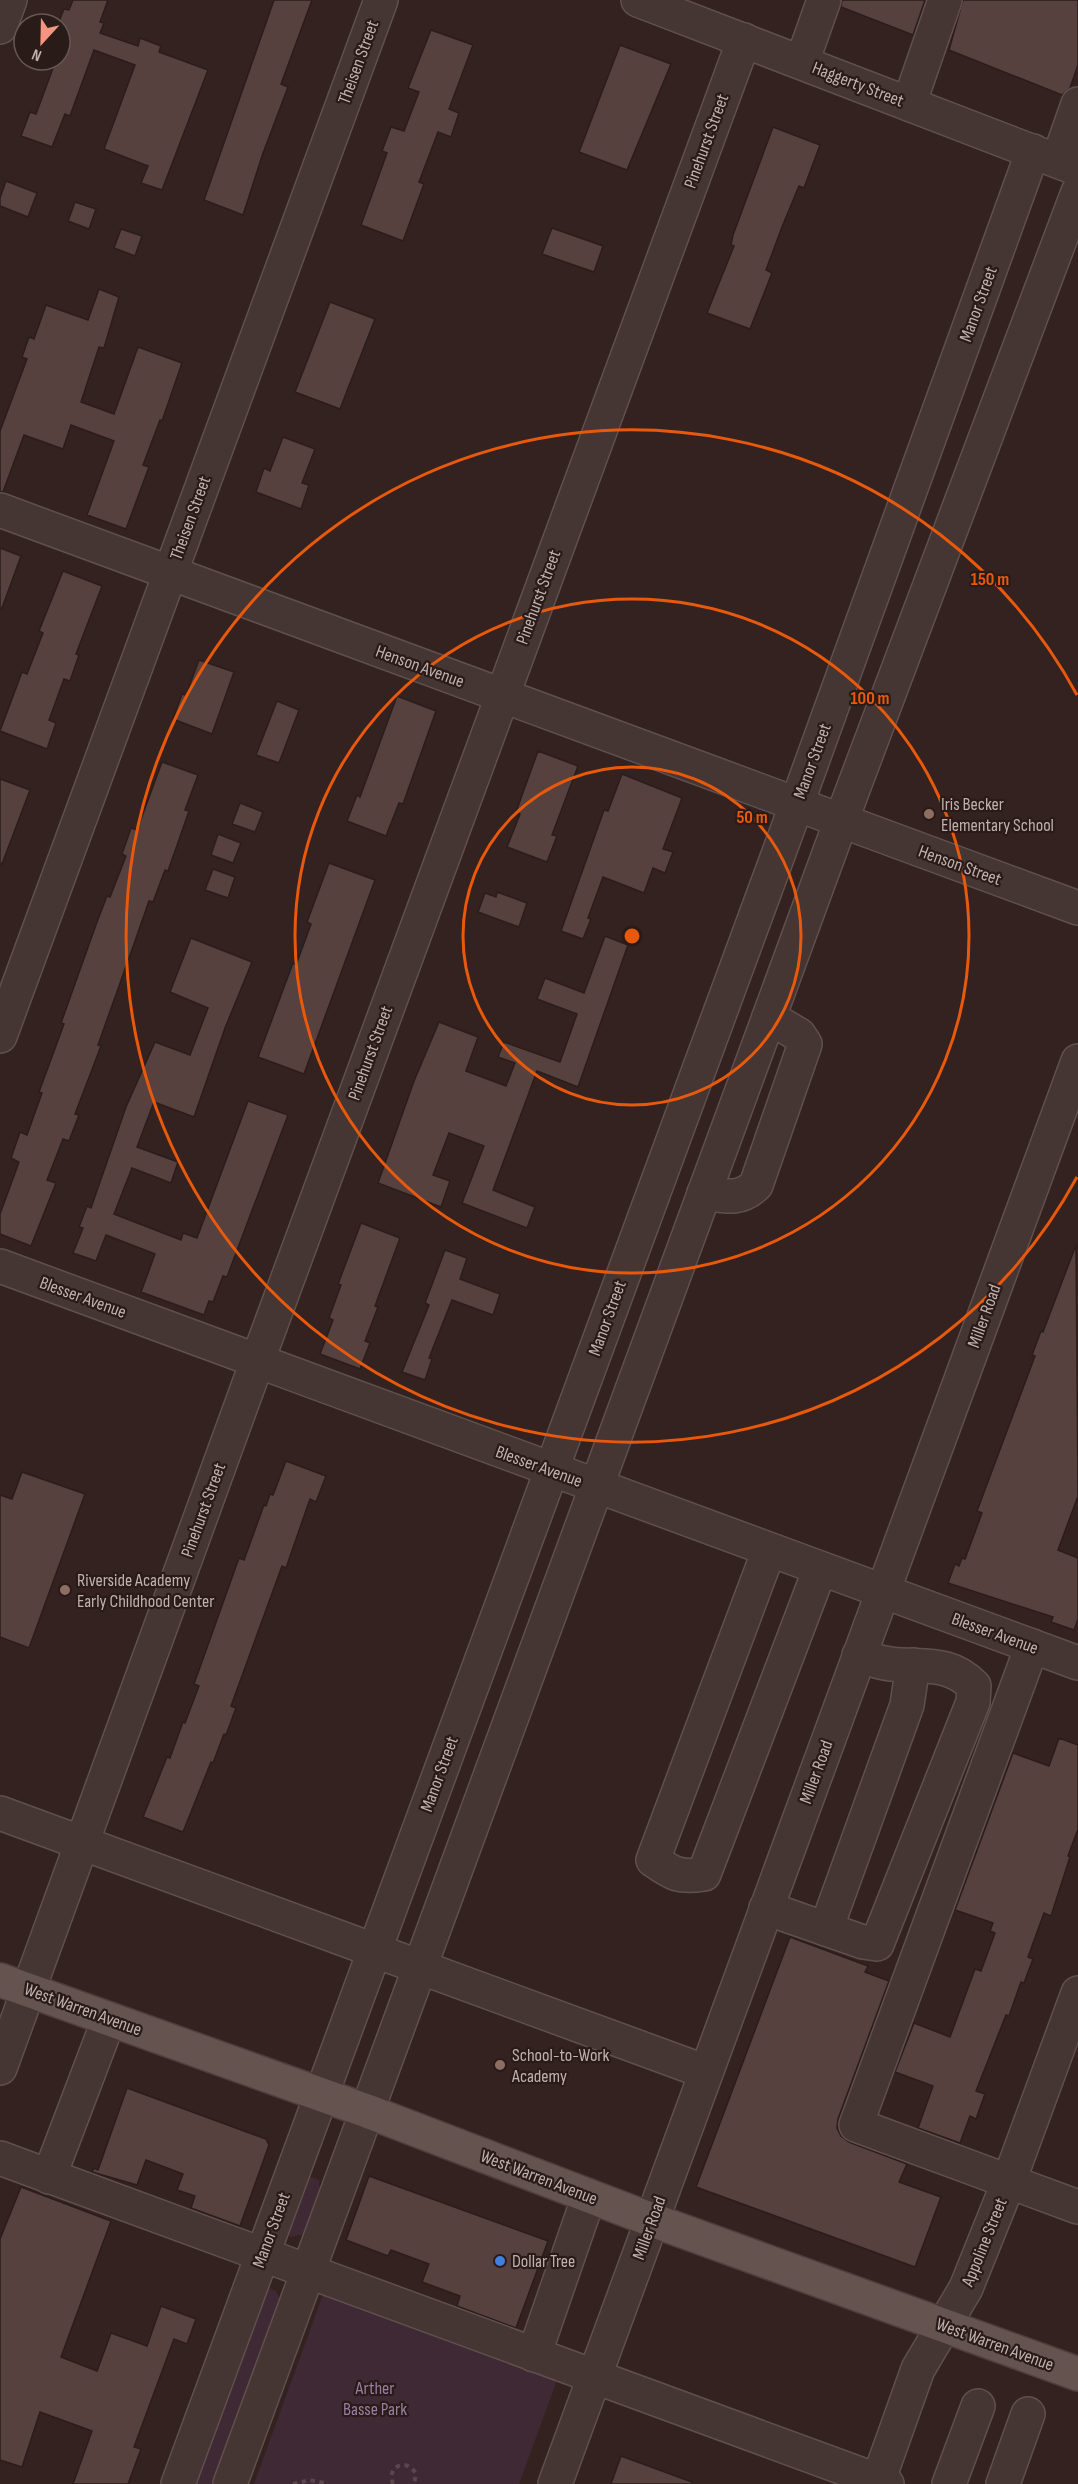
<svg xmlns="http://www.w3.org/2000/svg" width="1078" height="2484" viewBox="0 0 1078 2484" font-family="'Sofia Sans Condensed',sans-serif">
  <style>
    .green { fill: #3f2935 }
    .building { fill: #57413e; stroke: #2b1d1a; stroke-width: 1.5 }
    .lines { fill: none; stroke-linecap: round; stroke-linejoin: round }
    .minor-casing { stroke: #60504d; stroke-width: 36 }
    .major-casing { stroke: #4e3f3c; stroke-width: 36 }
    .path { stroke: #5a464c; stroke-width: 4; stroke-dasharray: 4.5 4.5; stroke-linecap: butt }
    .minor { stroke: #453533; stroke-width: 33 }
    .major { stroke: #655350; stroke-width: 33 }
    .ring { fill: none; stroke: #e8590c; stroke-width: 3 }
    .education-dot { fill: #8d6e63; stroke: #291b18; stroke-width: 2 }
    .shop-dot { fill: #3f7fe0; stroke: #291b18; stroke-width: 2 }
    .labels { text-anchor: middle; stroke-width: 4.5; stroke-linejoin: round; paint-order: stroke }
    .street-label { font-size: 18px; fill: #c2b0ac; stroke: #291b18 }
    .poi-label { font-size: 18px; fill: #c2b0ac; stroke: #291b18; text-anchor: start }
    .park-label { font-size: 18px; fill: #9a7da2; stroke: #291b18 }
    .centre { fill: #e8590c; stroke: #291b18; stroke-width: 3 }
    .ring-label { font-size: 18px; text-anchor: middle; font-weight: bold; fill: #e8590c; stroke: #291b18; stroke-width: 4.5; stroke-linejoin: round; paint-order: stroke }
  </style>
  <rect width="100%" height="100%" fill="#342220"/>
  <!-- green -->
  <g class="green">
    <polygon points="306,2175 319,2180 320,2195 304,2234 291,2237 286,2233"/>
    <polygon points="267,2287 276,2291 280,2299 280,2307 215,2484 187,2484"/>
    <polygon points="325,2289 559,2375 519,2484 254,2484"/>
  </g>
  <!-- building -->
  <g class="building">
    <polygon points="73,0 108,0 100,22 104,23 100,33 138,46 140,38 161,46 159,52 208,70 162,190 141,183 148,166 104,149 135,65 94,50 70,116 65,114 52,147 21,136 30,112 36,114 56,60 60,60 60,19 64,9 69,10"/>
    <polygon points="274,0 312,0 281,84 288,87 262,156 243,215 204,200"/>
    <polygon points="842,0 925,0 913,35 841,7"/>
    <polygon points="963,0 1078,0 1078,65 1070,88 1062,95 949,50"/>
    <polygon points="431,30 473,45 449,109 459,113 451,137 438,132 419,182 424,184 403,241 361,225 387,153 382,151 391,127 404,131 419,92 408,88"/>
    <polygon points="620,45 671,64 627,170 579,152"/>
    <polygon points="773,127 820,145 804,188 799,186 782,227 766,270 772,273 750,329 707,313 734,246 731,245 733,235"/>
    <polygon points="6,181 37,193 28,217 0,206 0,198"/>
    <polygon points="75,202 96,209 89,229 68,221"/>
    <polygon points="552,228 603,246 594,272 542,254"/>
    <polygon points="121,229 142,236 135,256 114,248"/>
    <polygon points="99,289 119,297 104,348 99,347 81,402 114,414 138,347 182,363 162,421 160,420 143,465 149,467 126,529 87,515 114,441 71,425 63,449 24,435 3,492 0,492 0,431 27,359 22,357 29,337 34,339 46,305 88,320"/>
    <polygon points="330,302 375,319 340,409 295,392"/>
    <polygon points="283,437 315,449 302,483 309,485 301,509 256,492 264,468 270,471"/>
    <polygon points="0,548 21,556 2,608 0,608"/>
    <polygon points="63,571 102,586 76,654 79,655 70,681 64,679 49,720 56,723 47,749 0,731 22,672 27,674 43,633 39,631"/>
    <polygon points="199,660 234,672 212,734 173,719 182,694 186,695"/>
    <polygon points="397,696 436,711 403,804 399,803 386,836 347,821 357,795 360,797"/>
    <polygon points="277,701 299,710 279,763 256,755"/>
    <polygon points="538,751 578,766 552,835 557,836 547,862 507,847 520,814 516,812"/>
    <polygon points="162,762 198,775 185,810 189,811 168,871 165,870 153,902 149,901 134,944 98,1045 101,1046 75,1114 79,1115 69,1141 63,1139 47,1180 56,1183 31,1246 0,1234 0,1214 19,1162 11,1158 20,1132 27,1135 42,1093 39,1092 64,1024 61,1023 97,922 107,896 110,897 126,856 122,854 131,828 137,830"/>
    <polygon points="622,774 682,798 663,849 673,852 665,873 653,868 644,893 603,877 588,918 591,919 583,939 561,931 604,810 608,811"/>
    <polygon points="0,779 30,790 2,864 0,864"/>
    <polygon points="240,803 263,812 255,832 232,824"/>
    <polygon points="218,834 241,843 233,863 211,855"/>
    <polygon points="329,863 375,880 304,1074 258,1057 293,963 296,965 311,924 307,922"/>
    <polygon points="213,869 235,877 228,898 205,890"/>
    <polygon points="497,892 527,903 519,927 478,912 485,893 496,897"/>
    <polygon points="605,936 628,945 578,1087 537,1071 493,1190 535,1207 527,1228 462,1203 484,1146 449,1133 433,1175 450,1181 441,1207 378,1183 414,1081 439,1022 478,1037 466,1071 506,1086 515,1063 498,1057 504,1042 560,1062 577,1014 537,999 545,978 584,993"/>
    <polygon points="191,938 252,962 225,1028 194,1117 154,1102 137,1147 178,1162 171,1183 132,1168 114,1214 181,1240 183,1233 197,1238 248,1101 288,1115 227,1277 223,1276 213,1302 209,1301 204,1315 141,1292 155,1254 106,1235 96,1261 73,1253 83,1228 79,1227 87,1206 91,1208 126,1107 155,1042 190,1055 208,1008 170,992"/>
    <polygon points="361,1223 400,1238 375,1306 378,1307 365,1341 370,1343 360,1369 320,1354 333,1320 329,1318 341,1285 338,1284"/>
    <polygon points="1076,1245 1078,1496 1058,1550 1078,1558 1078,1619 1074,1630 1051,1622 1053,1617 948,1583 955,1564 959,1566 962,1558 965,1559 982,1513 977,1511 1035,1356 1032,1355 1041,1331 1043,1332"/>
    <polygon points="445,1250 467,1258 460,1279 500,1294 493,1315 452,1300 429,1358 432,1359 425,1380 402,1372 429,1305 425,1303"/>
    <polygon points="286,1461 326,1476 316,1502 310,1499 286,1568 282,1566 231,1706 236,1708 226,1735 224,1734 213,1763 211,1762 183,1832 143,1817 167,1757 170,1758 183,1722 185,1723 199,1686 194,1684 239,1558 244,1560 264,1505 266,1506 270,1494 273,1495"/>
    <polygon points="22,1472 85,1494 29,1648 0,1637 0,1495 12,1499"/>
    <polygon points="1059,1738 1078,1745 1078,1829 1068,1856 1070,1857 1051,1916 1044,1913 1028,1957 1033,1959 1024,1983 1021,1982 1009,2016 1006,2015 976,2091 985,2094 976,2119 970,2116 960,2143 918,2128 933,2086 895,2072 914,2023 950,2037 975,1969 981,1971 995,1933 990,1931 993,1923 955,1910 1013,1753 1049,1766"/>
    <polygon points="790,1937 868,1966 865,1972 889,1981 838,2119 837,2128 841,2136 849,2142 907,2164 899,2182 941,2197 915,2267 696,2187"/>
    <polygon points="127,2088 266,2139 269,2145 240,2226 191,2208 195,2196 177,2190 183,2174 146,2160 137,2185 92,2172 94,2168 98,2170"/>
    <polygon points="369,2176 548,2241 516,2328 457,2306 460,2296 422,2282 429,2264 391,2250 388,2256 346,2240"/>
    <polygon points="21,2187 111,2221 61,2357 97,2371 111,2333 147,2346 161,2306 196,2319 187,2344 174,2339 134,2447 141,2449 128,2484 73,2484 92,2431 40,2412 22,2467 0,2460 0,2239"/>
    <polygon points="621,2456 692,2482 692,2484 611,2484"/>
  </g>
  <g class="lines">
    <defs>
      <g id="minor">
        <polyline points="638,0 1078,169"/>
        <polyline points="0,27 10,0"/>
        <polyline points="802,62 824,0"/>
        <polyline points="909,104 945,0"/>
        <polyline points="1058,161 1078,104"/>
        <polyline points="0,510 1078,908"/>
        <polyline points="0,1036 381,0"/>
        <path d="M704,1193C725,1196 739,1201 756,1185L805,1044L799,1035L769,1017"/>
        <polyline points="0,1266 1078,1663"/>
        <path d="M769,1550L653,1860C673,1874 679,1878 704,1874L820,1569"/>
        <polyline points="1032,1646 856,2125 1078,2207"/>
        <path d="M0,1813C235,1900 471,1985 706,2072"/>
        <path d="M766,1908L863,1942L877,1944L973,1702L974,1686C948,1660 923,1668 891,1664C880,1663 869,1659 859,1655"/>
        <polyline points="826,1929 907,1705 913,1665"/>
        <polyline points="0,2068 257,1362 744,40"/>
        <polyline points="0,2158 887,2484"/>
        <polyline points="49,2177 109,2019"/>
        <polyline points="534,2355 589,2196"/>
        <polyline points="178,2484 788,828 1033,151"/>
        <polyline points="230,2484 841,821 1078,192"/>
        <polyline points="555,2484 1078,1061"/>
        <polyline points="877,2484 918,2369 966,2288 1009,2181 1078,1993"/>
        <polyline points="949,2484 978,2406"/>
        <polyline points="1003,2484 1028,2414"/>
      </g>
      <polyline id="major" points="0,1980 367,2111 652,2220 1078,2374"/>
    </defs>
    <!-- minor casing -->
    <use href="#minor" class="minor-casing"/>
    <!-- major casing -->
    <use href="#major" class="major-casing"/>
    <!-- path -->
    <g class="path">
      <polyline points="293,2484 310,2480 328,2484"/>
      <path d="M393,2484C386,2466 407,2457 416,2474L414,2484"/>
    </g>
    <!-- minor -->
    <use href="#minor" class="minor"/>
    <!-- major -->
    <use href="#major" class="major"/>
  </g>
  <!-- distance rings -->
  <g class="ring">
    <circle cx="632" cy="936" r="169"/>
    <circle cx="632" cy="936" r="337"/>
    <path d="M1077 1177A506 506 0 1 1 1077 695"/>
  </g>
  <!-- markers -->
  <g class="education-dot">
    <circle cx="929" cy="814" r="6"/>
    <circle cx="65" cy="1590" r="6"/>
    <circle cx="500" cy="2065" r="6"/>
  </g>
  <circle class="shop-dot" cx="500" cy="2261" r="6"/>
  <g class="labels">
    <!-- street labels -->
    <g class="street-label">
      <text transform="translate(358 62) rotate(-70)" y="6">Theisen Street</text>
      <text transform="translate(858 84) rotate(21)" y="6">Haggerty Street</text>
      <text transform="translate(706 141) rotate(-70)" y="6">Pinehurst Street</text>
      <text transform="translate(978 304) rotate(-70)" y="6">Manor Street</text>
      <text transform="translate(190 518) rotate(-70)" y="6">Theisen Street</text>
      <text transform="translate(538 597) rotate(-70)" y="6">Pinehurst Street</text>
      <text transform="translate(420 666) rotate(20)" y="6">Henson Avenue</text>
      <text transform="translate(812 761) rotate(-70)" y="6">Manor Street</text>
      <text transform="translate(960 865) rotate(20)" y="6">Henson Street</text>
      <text transform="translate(370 1053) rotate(-70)" y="6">Pinehurst Street</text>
      <text transform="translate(83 1297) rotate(20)" y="6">Blesser Avenue</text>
      <text transform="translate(984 1316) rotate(-70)" y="6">Miller Road</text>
      <text transform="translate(607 1318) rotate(-70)" y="6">Manor Street</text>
      <text transform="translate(539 1466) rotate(20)" y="6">Blesser Avenue</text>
      <text transform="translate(203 1510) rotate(-70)" y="6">Pinehurst Street</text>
      <text transform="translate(995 1633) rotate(20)" y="6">Blesser Avenue</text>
      <text transform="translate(816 1772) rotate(-70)" y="6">Miller Road</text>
      <text transform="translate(439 1774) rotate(-70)" y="6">Manor Street</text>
      <text transform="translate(83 2009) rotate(20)" y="6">West Warren Avenue</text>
      <text transform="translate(539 2177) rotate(21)" y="6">West Warren Avenue</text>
      <text transform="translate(649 2228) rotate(-70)" y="6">Miller Road</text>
      <text transform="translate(271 2230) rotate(-70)" y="6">Manor Street</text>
      <text transform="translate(984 2242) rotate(-68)" y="6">Appoline Street</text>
      <text transform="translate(995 2344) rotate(20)" y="6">West Warren Avenue</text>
    </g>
    <!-- poi labels -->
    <g class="poi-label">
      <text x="941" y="810">Iris Becker<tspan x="941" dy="21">Elementary School</tspan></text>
      <text x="77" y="1586">Riverside Academy<tspan x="77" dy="21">Early Childhood Center</tspan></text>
      <text x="512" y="2061">School-to-Work<tspan x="512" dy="21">Academy</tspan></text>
      <text x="512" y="2267">Dollar Tree</text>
    </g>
    <!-- park labels -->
    <g class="park-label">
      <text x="375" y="2394">Arther<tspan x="375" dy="21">Basse Park</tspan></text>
    </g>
  </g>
  <circle cx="632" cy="936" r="9" class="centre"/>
  <g class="ring-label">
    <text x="990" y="585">150 m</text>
    <text x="870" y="704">100 m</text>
    <text x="752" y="823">50 m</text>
  </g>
  <!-- north arrow -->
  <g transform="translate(42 42) rotate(202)"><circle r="28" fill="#291b18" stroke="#665753" stroke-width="1.5"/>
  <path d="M0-4.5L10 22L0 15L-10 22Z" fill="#f39581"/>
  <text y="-9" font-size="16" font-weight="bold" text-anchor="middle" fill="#c2b0ac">N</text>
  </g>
</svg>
